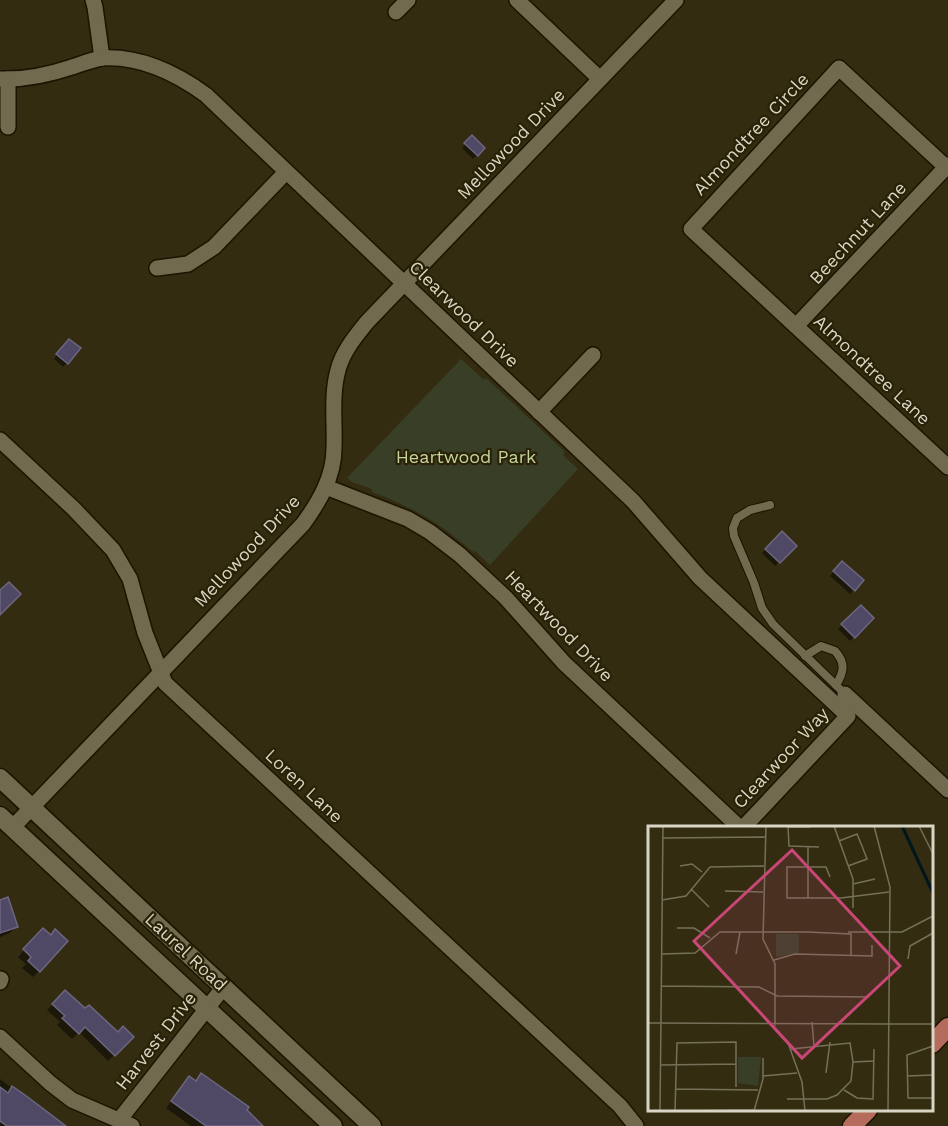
<svg xmlns="http://www.w3.org/2000/svg" width="948" height="1126" viewBox="0 0 948 1126" font-family="'Work Sans',sans-serif">
  <style>
    .green { fill: #393f26 }
    .shadow { fill: #0007 }
    .building { fill: #4f4965; stroke: #6c6681; stroke-width: 1.5 }
    .lines { fill: none; stroke-linecap: round; stroke-linejoin: round }
    .lane-casing { stroke: #1b1400; stroke-width: 10 }
    .street-casing { stroke: #1b1400; stroke-width: 18 }
    .secondary-casing { stroke: #1b1400; stroke-width: 21 }
    .primary-casing { stroke: #1b1400; stroke-width: 21 }
    .lane { stroke: #726a4e; stroke-width: 8 }
    .street { stroke: #726a4e; stroke-width: 15 }
    .secondary { stroke: #726a4e; stroke-width: 18 }
    .primary { stroke: #b56c5c; stroke-width: 18 }
    .labels { text-anchor: middle; stroke-width: 4.5; stroke-linejoin: round; paint-order: stroke }
    .street-label { font-size: 18px; fill: #d9d5c5; stroke: #292207 }
    .park-label { font-size: 18px; fill: #c4d39b; stroke: #292207 }
    .inset-river { fill: none; stroke: #00161d; stroke-width: 3 }
    .inset-road { fill: none; stroke: #757059; stroke-width: 1.5 }
    .view { fill: #c84776; fill-opacity: 0.15; stroke: #c84776; stroke-width: 3 }
    .inset-edge { fill: none; stroke: #d9d5c5; stroke-width: 3 }
  </style>
  <rect width="100%" height="100%" fill="#332c11"/>
  <!-- green -->
  <path class="green" d="M461,359L484,380L486,378L565,452L563,455L578,469L490,565L475,551L473,552C437,521 416,509 372,492V489L352,482L347,478Z"/>
  <!-- shadow -->
  <g class="shadow">
    <polygon points="472,137 483,148 473,159 462,148"/>
    <polygon points="65,344 67,363 63,367 54,359"/>
    <polygon points="782,533 795,546 775,566 762,553"/>
    <polygon points="842,563 862,580 850,594 830,576"/>
    <polygon points="861,607 872,618 850,641 838,629"/>
    <polygon points="0,901 16,927 10,933 0,937"/>
    <polygon points="43,930 39,971 33,977 22,968 26,964 18,957"/>
    <polygon points="65,992 85,1010 118,1034 132,1037 108,1061 79,1032 72,1039 57,1025 60,1022 47,1010"/>
    <polygon points="202,1075 245,1110 261,1126 191,1126 166,1108 190,1077 195,1082"/>
    <polygon points="0,1079 55,1120 57,1118 67,1126 0,1126"/>
  </g>
  <!-- building -->
  <g class="building">
    <polygon points="472,135 485,148 478,156 464,143"/>
    <polygon points="69,339 81,348 68,364 56,354"/>
    <polygon points="782,531 797,546 780,563 765,549"/>
    <polygon points="842,561 864,580 855,591 833,571"/>
    <polygon points="9,582 21,594 0,615 0,590"/>
    <polygon points="861,605 874,618 855,638 841,624"/>
    <polygon points="8,897 18,927 0,933 0,900"/>
    <polygon points="43,928 51,935 55,929 68,941 40,972 28,961 31,957 23,949"/>
    <polygon points="65,990 85,1008 89,1005 118,1032 123,1026 134,1037 115,1056 85,1027 79,1034 62,1018 65,1016 52,1004"/>
    <polygon points="201,1073 249,1107 247,1110 263,1126 206,1126 171,1101 189,1076 196,1081"/>
    <polygon points="12,1086 25,1095 66,1126 7,1126 0,1121 0,1087 8,1093"/>
  </g>
  <g class="lines">
    <defs>
      <g id="lane">
        <polyline points="770,505 750,510 737,518 733,528 734,536 754,583 762,608 773,624 845,694"/>
        <path d="M805,656L821,646L835,651C846,663 844,672 836,685"/>
      </g>
      <g id="street">
        <polyline points="93,0 95,7 102,58"/>
        <polyline points="517,0 600,79"/>
        <polyline points="396,12 408,0"/>
        <path d="M0,79C25,80 48,75 72,67C82,64 93,59 103,58C141,56 177,74 206,95L633,501L700,578L848,716L743,828"/>
        <polyline points="8,79 8,127"/>
        <polyline points="948,169 839,68 691,229 948,467"/>
        <polyline points="157,268 188,264 214,247 286,172"/>
        <polyline points="796,326 948,165"/>
        <polyline points="539,412 593,355"/>
        <polyline points="0,440 74,509 113,550 130,579 145,633 165,683 620,1106 636,1126"/>
        <polyline points="326,487 408,519 430,532 460,555 506,598 564,663 740,828"/>
        <polyline points="845,694 948,790"/>
        <path d="M12,828L303,524C319,502 334,477 334,448C335,421 331,396 338,370C343,351 355,337 367,322L676,0"/>
        <polyline points="0,982 1,979"/>
        <polyline points="0,1037 50,1083 72,1100 132,1126"/>
        <polyline points="120,1119 223,988"/>
      </g>
      <g id="secondary">
        <polyline points="0,778 372,1126"/>
        <polyline points="0,816 333,1126"/>
      </g>
      <g id="primary">
        <polyline points="932,1044 948,1027"/>
        <polyline points="852,1126 868,1110"/>
      </g>
    </defs>
    <!-- lane casing -->
    <use href="#lane" class="lane-casing"/>
    <!-- street casing -->
    <use href="#street" class="street-casing"/>
    <!-- secondary casing -->
    <use href="#secondary" class="secondary-casing"/>
    <!-- primary casing -->
    <use href="#primary" class="primary-casing"/>
    <!-- lane -->
    <use href="#lane" class="lane"/>
    <!-- street -->
    <use href="#street" class="street"/>
    <!-- secondary -->
    <use href="#secondary" class="secondary"/>
    <!-- primary -->
    <use href="#primary" class="primary"/>
  </g>
  <g class="labels">
    <!-- street labels -->
    <g class="street-label">
      <text transform="translate(751 134) rotate(-47)" y="6">Almondtree Circle</text>
      <text transform="translate(511 144) rotate(-46)" y="6">Mellowood Drive</text>
      <text transform="translate(858 233) rotate(-47)" y="6">Beechnut Lane</text>
      <text transform="translate(464 314) rotate(44)" y="6">Clearwood Drive</text>
      <text transform="translate(872 370) rotate(43)" y="6">Almondtree Lane</text>
      <text transform="translate(247 551) rotate(-47)" y="6">Mellowood Drive</text>
      <text transform="translate(559 626) rotate(46)" y="6">Heartwood Drive</text>
      <text transform="translate(781 758) rotate(-47)" y="6">Clearwoor Way</text>
      <text transform="translate(304 786) rotate(43)" y="6">Loren Lane</text>
      <text transform="translate(186 952) rotate(43)" y="6">Laurel Road</text>
      <text transform="translate(156 1041) rotate(-52)" y="6">Harvest Drive</text>
    </g>
    <!-- park labels -->
    <g class="park-label">
      <text x="466" y="463">Heartwood Park</text>
    </g>
  </g>
  <!-- overview -->
  <g transform="translate(648 826)">
    <rect width="285" height="285" fill="#332c11"/>
    <path d="M128,108H151V127L128,131ZM90,231H113L110,260L90,257Z" fill="#393f26"/>
    <path class="inset-river" d="M254,0L285,67"/>
    <path class="inset-road" d="M118,0L115,113L127,138V200M140,0L141,20L171,21M186,0L205,53V82M226,0L242,61L240,285M271,0L285,28M140,1H162M15,12L118,11M191,15L209,8L214,20L219,33L200,40M32,40L44,38L54,46M182,51L178,41H139V72H193L241,66M205,58L227,53M44,64L61,81M77,65L115,66M160,72V21M14,74L38,70L62,41L116,40M29,102H46L62,112M200,106H254L285,90M14,128L47,127L72,106H160L203,108V130M88,128L92,106M260,133L262,120L285,107M126,134L147,128L224,130V119M13,160L111,161L129,170L221,171M164,196L166,220M0,197L242,198M242,198H285M140,217L154,256L157,285M285,220L259,229L260,272H285M205,236L226,235M12,239L88,238M178,247L182,216M115,250L149,247M259,250L285,249M27,263L110,264M196,264L209,272L225,273L226,223M139,273H179L189,269L203,255L205,236L202,217L143,223M12,285L15,0M27,285L29,217L88,216V261M37,285L106,284M106,285L115,253V232"/>
    <path class="view" d="M144,24L252,140L154,232L46,115Z"/>
    <rect width="285" height="285" class="inset-edge"/>
  </g>
</svg>
